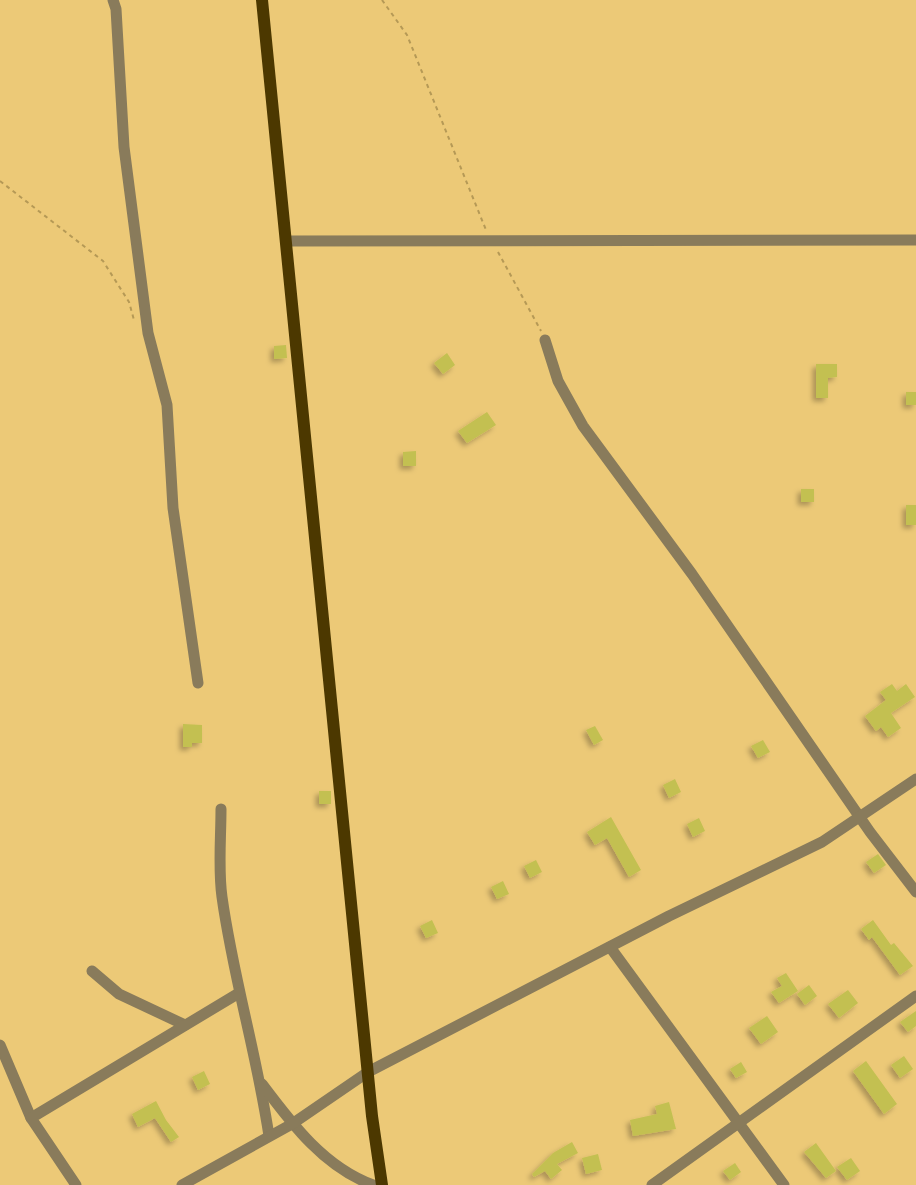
<svg xmlns="http://www.w3.org/2000/svg" width="916" height="1185" viewBox="0 0 916 1185" font-family="'Source Sans 3',sans-serif">
  <style>
    .building { fill: #c3c051; filter: url(#shadow) }
    .lines { fill: none; stroke-linecap: round; stroke-linejoin: round }
    .path { stroke: #b59956; stroke-width: 2; stroke-dasharray: 4 4; stroke-linecap: butt }
    .minor { stroke: #897b5b; stroke-width: 11 }
    .major { stroke: #4c3800; stroke-width: 12 }
  </style>
  <defs>
    <filter id="shadow"><feDropShadow dx="-3.5" dy="3.5" stdDeviation="2.5" flood-color="#0004"/></filter>
  </defs>
  <rect width="100%" height="100%" fill="#ecc977"/>
  <!-- building -->
  <g class="building">
    <polygon points="286,345 287,358 274,359 274,346"/>
    <polygon points="447,353 455,365 443,374 434,363"/>
    <polygon points="816,364 837,364 837,377 828,378 828,398 816,398"/>
    <rect x="906" y="392" width="10" height="13"/>
    <polygon points="487,412 496,425 467,443 458,431"/>
    <polygon points="416,451 416,466 403,466 403,452"/>
    <rect x="801" y="489" width="13" height="13"/>
    <rect x="906" y="505" width="10" height="20"/>
    <polygon points="892,684 897,691 906,684 915,697 891,713 901,728 888,737 881,727 876,731 865,716 886,700 880,692"/>
    <polygon points="183,724 202,725 202,743 192,743 192,747 183,747"/>
    <polygon points="595,726 603,740 594,745 586,730"/>
    <polygon points="763,740 770,752 758,758 751,746"/>
    <polygon points="675,779 681,792 669,798 663,785"/>
    <rect x="319" y="791" width="12" height="13"/>
    <polygon points="611,817 641,870 629,877 607,838 595,845 587,832"/>
    <polygon points="699,818 705,831 693,837 687,824"/>
    <polygon points="878,854 886,865 874,873 866,862"/>
    <polygon points="536,860 542,872 530,878 524,866"/>
    <polygon points="503,881 509,894 497,899 491,887"/>
    <polygon points="432,920 438,933 426,938 420,926"/>
    <polygon points="873,920 891,945 894,943 913,966 900,975 872,937 869,940 861,929"/>
    <polygon points="786,973 798,991 779,1003 771,992 782,986 777,978"/>
    <polygon points="809,985 817,996 805,1005 797,994"/>
    <polygon points="848,990 858,1003 839,1018 828,1004"/>
    <polygon points="916,1011 916,1026 908,1032 900,1022"/>
    <polygon points="767,1016 778,1032 761,1044 749,1028"/>
    <polygon points="904,1056 913,1069 900,1078 891,1065"/>
    <polygon points="866,1061 897,1104 884,1114 853,1071"/>
    <polygon points="741,1062 747,1072 736,1078 730,1069"/>
    <polygon points="204,1071 210,1084 198,1090 192,1077"/>
    <polygon points="156,1101 166,1120 179,1137 171,1142 155,1118 138,1127 132,1114"/>
    <polygon points="669,1102 676,1129 633,1136 630,1120 657,1114 655,1106"/>
    <polygon points="572,1142 578,1153 557,1164 562,1170 551,1179 545,1171 534,1177 532,1174 553,1153"/>
    <polygon points="816,1143 836,1171 826,1178 804,1152"/>
    <polygon points="598,1154 602,1170 586,1174 582,1158"/>
    <polygon points="851,1158 860,1171 847,1180 837,1167"/>
    <polygon points="735,1163 741,1172 730,1180 723,1171"/>
  </g>
  <g class="lines">
    <!-- path -->
    <g class="path">
      <polyline points="382,0 407,35 486,230"/>
      <polyline points="0,181 103,261 129,302 134,320"/>
      <polyline points="498,252 541,331"/>
    </g>
    <!-- minor -->
    <g class="minor">
      <polyline points="113,0 116,9 124,147 148,333 167,405 173,508 198,683"/>
      <polyline points="286,241 916,240"/>
      <polyline points="545,340 558,381 583,426 692,574 870,832 916,892"/>
      <path d="M221,809C221,838 218,869 222,897C233,977 257,1055 269,1136"/>
      <polyline points="610,947 784,1185"/>
      <polyline points="92,971 119,994 185,1025"/>
      <polyline points="0,1045 31,1118"/>
      <path d="M262,1084C292,1124 324,1167 373,1185"/>
      <polyline points="76,1185 31,1118 239,993"/>
      <polyline points="182,1185 292,1124 368,1072 669,916 822,842 916,779"/>
      <polyline points="652,1185 916,996"/>
    </g>
    <!-- major -->
    <polyline class="major" points="262,0 372,1116 382,1185"/>
  </g>
</svg>
